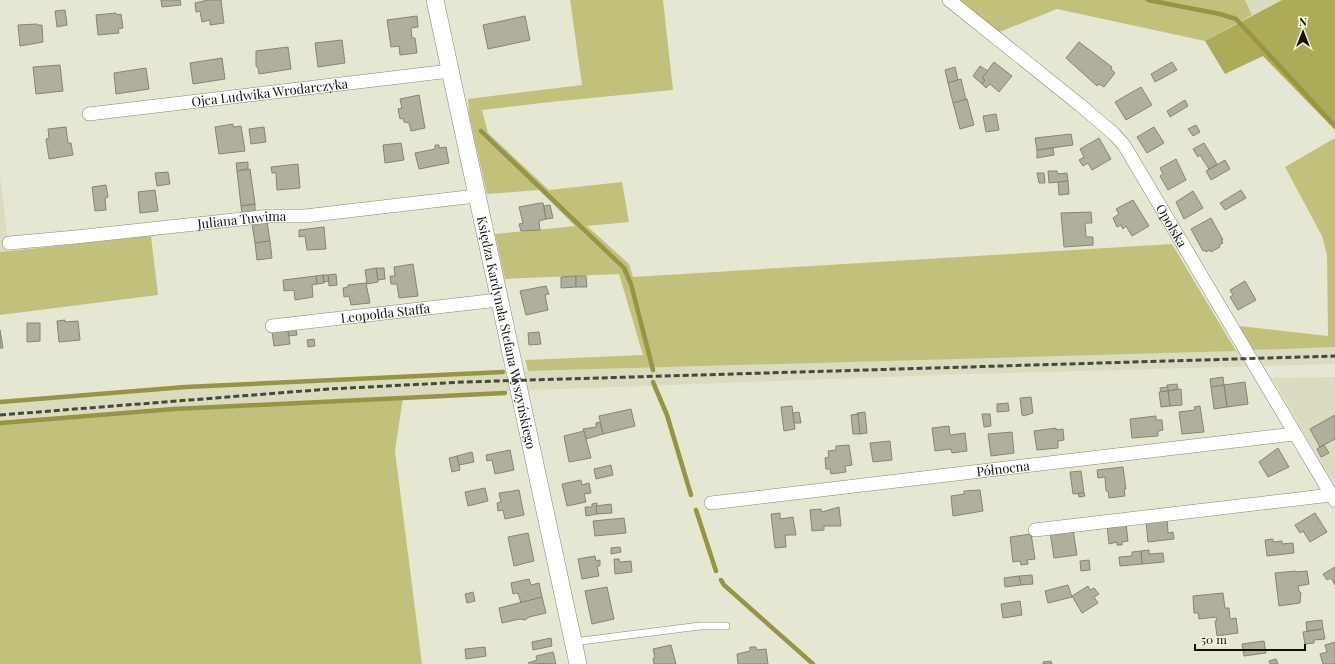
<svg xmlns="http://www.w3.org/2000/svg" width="1335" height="664" viewBox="0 0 1335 664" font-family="'Playfair Display',serif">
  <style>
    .built { fill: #dbdbbf }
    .green { fill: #c2c17b }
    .forest { fill: #acab57 }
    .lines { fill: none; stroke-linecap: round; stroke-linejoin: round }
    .stream { stroke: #979541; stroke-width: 4.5 }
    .building { fill: #afaf9c; stroke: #858573 }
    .service-casing { stroke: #868674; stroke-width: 8 }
    .minor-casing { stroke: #868674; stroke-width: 14 }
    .tertiary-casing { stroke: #868674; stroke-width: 18 }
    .service { stroke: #fff; stroke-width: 7 }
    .minor { stroke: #fff; stroke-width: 13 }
    .tertiary { stroke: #fff; stroke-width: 17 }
    .rail { stroke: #47483d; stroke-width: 3; stroke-dasharray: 6 3; stroke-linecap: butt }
    .labels { text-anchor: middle; stroke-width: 3.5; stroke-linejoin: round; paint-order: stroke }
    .street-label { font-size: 13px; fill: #11110a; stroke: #f4f4e0 }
  </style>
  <rect width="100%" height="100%" fill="#e6e7d3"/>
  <!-- built -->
  <g class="built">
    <polygon points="1245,0 1282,0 1252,15"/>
    <polygon points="0,175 9,251 0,252"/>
    <polygon points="1335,347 1335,364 968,374 533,390 174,409 0,423 0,402 185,387 503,372"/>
    <polygon points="1335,377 1335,486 1272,378"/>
  </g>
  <!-- green -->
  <g class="green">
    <polygon points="570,0 663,0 673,90 550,102 482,110 488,133 549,190 622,182 629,222 587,226 629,264 633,277 1172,244 1236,351 528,371 525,360 643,355 619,274 505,279 495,234 575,226 539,190 487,194 469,115 468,99 582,85"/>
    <polygon points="956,0 1245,0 1252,15 1205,41 1057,9 997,33"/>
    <polygon points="1335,138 1335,347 1253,350 1239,326 1328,336 1327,255 1322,236 1285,167"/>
    <polygon points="151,236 158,295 0,315 0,252"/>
    <polygon points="403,398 395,451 422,664 0,664 0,423 174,409"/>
  </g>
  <!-- forest -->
  <polygon class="forest" points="1282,0 1335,0 1335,130 1263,56 1225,74 1205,41"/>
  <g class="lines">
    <!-- stream -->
    <g class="stream">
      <polyline points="1148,0 1220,14 1236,19 1335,126"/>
      <polyline points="481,131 624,268 631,284 653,370"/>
      <polyline points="653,382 667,415 691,495"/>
      <polyline points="0,402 185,387 503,372"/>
      <polyline points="0,423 174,409 505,393"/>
      <polyline points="696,510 716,571"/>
      <polyline points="721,580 724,585 813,664"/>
    </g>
  </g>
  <!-- building -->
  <g class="building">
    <polygon points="161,0 180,0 181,5 162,7"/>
    <polygon points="208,0 221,0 224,23 210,25 210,20 202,22 200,11 196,12 195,3"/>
    <polygon points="65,10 67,25 57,27 55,11"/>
    <polygon points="116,13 117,15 121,14 123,28 118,29 119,33 98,35 96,15"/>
    <polygon points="417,16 418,27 411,28 412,38 415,38 417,53 400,55 399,46 391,47 387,20"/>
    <polygon points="525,16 530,40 488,49 483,25"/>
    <polygon points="37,24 37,25 42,25 43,42 20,46 18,25"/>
    <polygon points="342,40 345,63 318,67 315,43"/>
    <polygon points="1079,42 1112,67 1111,69 1115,73 1104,87 1099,84 1097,86 1066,58"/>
    <polygon points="288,47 291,69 259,74 258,68 256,66 256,51"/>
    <polygon points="222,58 225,79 193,84 190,63"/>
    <polygon points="994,62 1012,76 999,92 990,84 986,88 982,84 985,80 982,78"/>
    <polygon points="1172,62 1177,70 1155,82 1151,74"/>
    <polygon points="60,65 63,91 36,94 33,67"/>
    <polygon points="980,66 988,71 982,78 985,80 982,84 973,76"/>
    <polygon points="955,67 958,80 948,83 945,70"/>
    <polygon points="146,68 149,89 116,94 114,73"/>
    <polygon points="961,79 966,100 953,103 948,83"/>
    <polygon points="1141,87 1152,105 1126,120 1115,102"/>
    <polygon points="419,95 425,128 411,131 409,123 404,122 403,118 400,119 398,109 402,108 400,99"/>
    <polygon points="967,99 974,125 960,129 953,103"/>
    <polygon points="1185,100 1188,106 1170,117 1167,111"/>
    <polygon points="996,114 999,130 986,132 983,116"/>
    <polygon points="233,124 233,127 241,126 245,151 219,154 215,127"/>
    <polygon points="1196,125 1200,132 1193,136 1188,129"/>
    <polygon points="66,127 68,143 71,143 73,155 49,159 46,139 49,138 48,129"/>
    <polygon points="264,127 266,142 251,144 249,129"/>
    <polygon points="1154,127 1164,143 1147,153 1137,137"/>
    <polygon points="1071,134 1073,145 1037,150 1035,138"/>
    <polygon points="1099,138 1111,159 1092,170 1088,163 1083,166 1079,160 1084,157 1080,149"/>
    <polygon points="401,143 404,160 385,163 383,145"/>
    <polygon points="1204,143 1217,164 1209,169 1200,155 1198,157 1193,149"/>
    <polygon points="435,145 439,145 439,148 446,147 449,163 419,169 415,153 435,149"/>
    <polygon points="1053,148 1054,155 1037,158 1037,150"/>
    <polygon points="1176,159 1186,180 1168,190 1160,176 1163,174 1160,168"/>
    <polygon points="1225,160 1230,169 1211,180 1206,171"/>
    <polygon points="248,162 248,169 237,171 236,163"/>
    <polygon points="298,164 300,188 277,190 276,173 272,173 271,167"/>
    <polygon points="250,169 255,204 241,206 237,171"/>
    <polygon points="1048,171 1057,171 1058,174 1067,173 1068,181 1049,183"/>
    <polygon points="168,172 170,184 157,186 155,173"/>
    <polygon points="1037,173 1044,173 1045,183 1039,183"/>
    <polygon points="1068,181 1069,194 1059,195 1058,182"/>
    <polygon points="106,185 108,197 105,198 106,210 95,211 92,187"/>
    <polygon points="155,190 158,211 140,213 138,192"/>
    <polygon points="1241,190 1246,198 1225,210 1220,203"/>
    <polygon points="1193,191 1203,208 1184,219 1176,202"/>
    <polygon points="1133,200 1149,226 1132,236 1126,226 1123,229 1121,225 1117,227 1113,218 1119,214 1116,209"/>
    <polygon points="540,203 543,203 546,219 539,221 540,230 521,231 519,224 523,223 519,207"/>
    <polygon points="255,204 255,211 242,213 241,206"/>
    <polygon points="550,205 553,218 546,219 544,206"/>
    <polygon points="1091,212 1092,223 1085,223 1086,237 1093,237 1093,245 1064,247 1061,213"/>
    <polygon points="1211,218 1223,240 1221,240 1223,243 1219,245 1220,247 1211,252 1210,250 1206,252 1205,250 1203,251 1191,229"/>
    <polygon points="267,222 270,241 255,243 252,224"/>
    <polygon points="324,227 326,249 307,250 305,236 299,237 299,230"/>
    <polygon points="270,241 272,258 257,260 255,243"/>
    <polygon points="413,264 418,296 399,298 397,284 391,284 390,276 395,276 394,267"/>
    <polygon points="376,268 384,268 385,279 378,280"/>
    <polygon points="376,268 378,282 367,284 365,270"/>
    <polygon points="336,274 337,285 329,286 328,275"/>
    <polygon points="323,275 324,283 317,284 316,276"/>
    <polygon points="323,275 328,275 329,281 324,282"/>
    <polygon points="316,276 317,284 312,285 313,297 295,300 294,290 284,291 283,280"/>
    <polygon points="576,276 576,287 561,288 561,277"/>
    <polygon points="576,276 586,276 587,287 576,287"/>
    <polygon points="1245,281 1256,300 1238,310 1230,297 1233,295 1230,290"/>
    <polygon points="366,283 370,303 351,305 349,296 344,297 343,288 348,287 348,285"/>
    <polygon points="546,286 549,294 545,295 548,310 526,315 520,291"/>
    <polygon points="65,320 65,322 78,321 80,340 59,342 57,321"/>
    <polygon points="27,323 40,323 40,341 27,342"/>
    <polygon points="296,329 297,335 289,336 288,330"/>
    <polygon points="0,330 3,348 0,348"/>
    <polygon points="288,330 290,344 274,346 272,332"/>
    <polygon points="539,332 541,344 529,345 528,333"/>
    <polygon points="314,339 315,346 308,347 307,340"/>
    <polygon points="1223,377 1224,385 1211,387 1210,379"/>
    <polygon points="1245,382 1248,404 1227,407 1224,385"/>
    <polygon points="1177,384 1178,389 1168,391 1167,385"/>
    <polygon points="1224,385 1227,407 1214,409 1211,387"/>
    <polygon points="1168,387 1168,391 1161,392 1160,388"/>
    <polygon points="1181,389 1182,405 1170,406 1168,391"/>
    <polygon points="1168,391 1170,406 1161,407 1159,392"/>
    <polygon points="1031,397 1033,413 1024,416 1022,415 1020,398"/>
    <polygon points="1008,403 1009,411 997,412 997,404"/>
    <polygon points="792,406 795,429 784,431 781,407"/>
    <polygon points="1200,406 1204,432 1182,434 1179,412 1195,410 1194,407"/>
    <polygon points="631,409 635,426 603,434 599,416"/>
    <polygon points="799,412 801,423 794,423 793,413"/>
    <polygon points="865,412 867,433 860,434 857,413"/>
    <polygon points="858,414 860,434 853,434 851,415"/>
    <polygon points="982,414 990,414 991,426 984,427"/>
    <polygon points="1335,415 1335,439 1320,447 1310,429"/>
    <polygon points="1156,416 1156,420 1162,420 1163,430 1158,431 1158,436 1132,438 1130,419"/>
    <polygon points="600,422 603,434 586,439 583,429 596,427 596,423"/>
    <polygon points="949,426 950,435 965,433 967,451 952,453 951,449 935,451 932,428"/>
    <polygon points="1056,428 1056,430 1063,429 1064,440 1058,441 1058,448 1037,450 1034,431"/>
    <polygon points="584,431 591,458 569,462 564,436"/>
    <polygon points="1012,432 1014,453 991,456 988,434"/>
    <polygon points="890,441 892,460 873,462 870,443"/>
    <polygon points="849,445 852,465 845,466 846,472 831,474 830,469 826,469 825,458 829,457 828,451 836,450 836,446"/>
    <polygon points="1324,445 1329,453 1321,457 1317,449"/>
    <polygon points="1278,448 1289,467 1268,477 1259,462"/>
    <polygon points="510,450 514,470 495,474 492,460 487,461 486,455"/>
    <polygon points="472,452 474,462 459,465 457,456"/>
    <polygon points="457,456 460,470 452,472 449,458"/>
    <polygon points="611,465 613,475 596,479 594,469"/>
    <polygon points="1123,467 1126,489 1124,489 1125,496 1109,498 1108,491 1106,491 1105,477 1098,478 1097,470"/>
    <polygon points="1081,471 1084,493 1073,494 1070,472"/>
    <polygon points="581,480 582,485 589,483 591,493 584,494 586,502 567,506 562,484"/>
    <polygon points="485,488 488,501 468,506 465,492"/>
    <polygon points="519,490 524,515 505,519 503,510 498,511 497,503 501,502 499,493"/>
    <polygon points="980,490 983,511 953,516 951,496 964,494 964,491"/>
    <polygon points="1078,493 1084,493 1085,496 1079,497"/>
    <polygon points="597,503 597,514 586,516 585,507 592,507 592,504"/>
    <polygon points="611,504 612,513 597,514 596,506"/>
    <polygon points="839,507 841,526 824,526 824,530 812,531 810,510 821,509 822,512"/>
    <polygon points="780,513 780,519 793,517 796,535 785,535 786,547 775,548 771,514"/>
    <polygon points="1315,513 1327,532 1310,542 1303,531 1300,533 1295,525"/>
    <polygon points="624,518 626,533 595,536 593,521"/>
    <polygon points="1167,518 1168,533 1173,532 1174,539 1148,542 1146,521"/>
    <polygon points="1126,523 1128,541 1122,542 1122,545 1117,545 1117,542 1109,544 1107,525"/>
    <polygon points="1073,530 1077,555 1054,558 1050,532"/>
    <polygon points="528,533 534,561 514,566 508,537"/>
    <polygon points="1031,534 1035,559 1027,560 1028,564 1021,565 1020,561 1013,562 1010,537"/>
    <polygon points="1273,539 1273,542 1282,541 1282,544 1293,543 1294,553 1267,556 1265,540"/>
    <polygon points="620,547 621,552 611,554 611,548"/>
    <polygon points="1149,550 1149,554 1163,553 1164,562 1142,564 1141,551"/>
    <polygon points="1141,551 1142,564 1120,566 1119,557 1132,556 1132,552"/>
    <polygon points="595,556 596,561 600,560 600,566 597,566 599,576 582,579 578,559"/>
    <polygon points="614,559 619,559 620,562 631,561 632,572 615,574"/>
    <polygon points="1089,560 1090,570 1081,571 1080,561"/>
    <polygon points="1335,567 1335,585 1331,578 1327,580 1323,574"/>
    <polygon points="1296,571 1296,572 1307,571 1309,584 1298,586 1299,591 1301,593 1300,603 1279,606 1275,573"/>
    <polygon points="1032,575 1033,584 1021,585 1019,576"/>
    <polygon points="1019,576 1021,585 1005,587 1004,578"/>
    <polygon points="529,579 531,585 539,583 542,597 521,603 518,593 513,594 511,583"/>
    <polygon points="1068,585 1072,597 1048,603 1045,591"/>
    <polygon points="1088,586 1090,590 1094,588 1099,594 1094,597 1098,603 1082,613 1072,596"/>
    <polygon points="607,587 614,619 592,624 585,591"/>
    <polygon points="473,592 475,601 467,603 465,594"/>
    <polygon points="1223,593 1225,608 1229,608 1230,619 1236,618 1238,633 1217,636 1215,621 1217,621 1216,617 1199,619 1198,613 1194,613 1193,596"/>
    <polygon points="542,597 546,613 529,617 525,620 520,619 502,623 499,608"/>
    <polygon points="1020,601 1022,615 1003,618 1001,604"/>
    <polygon points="1322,620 1323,629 1307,631 1306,622"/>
    <polygon points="1323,629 1325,639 1314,640 1314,643 1305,644 1303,632"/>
    <polygon points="551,638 552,646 533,650 532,642"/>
    <polygon points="1264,641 1266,653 1244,656 1242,644"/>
    <polygon points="1335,642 1335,664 1323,664 1320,654 1327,652 1325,645"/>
    <polygon points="671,645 676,664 654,664 653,658 655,658 653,649"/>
    <polygon points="485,647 486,656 466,659 465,649"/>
    <polygon points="750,647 756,647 757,650 766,649 768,664 738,664 737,654 750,651"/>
    <polygon points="553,652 556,664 528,663 537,660 536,656"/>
    <polygon points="1276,659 1278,664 1270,664 1269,661"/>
    <polygon points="1051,661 1052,664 1043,664 1043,662"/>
  </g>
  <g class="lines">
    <defs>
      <polyline id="service" points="573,642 700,626 726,626"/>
      <g id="minor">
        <path id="s1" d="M949,0L1080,105L1114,134L1124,145L1335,501"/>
        <path id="s2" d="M89,114L450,71"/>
        <path id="s3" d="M9,243L76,237L270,216H305L476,196"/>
        <path id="s4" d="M272,326L498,300"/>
        <path id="s5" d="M711,503L1294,434"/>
        <polyline points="1035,530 1331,495"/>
      </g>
      <g id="tertiary">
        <path id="s6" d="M435,0L578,664"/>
      </g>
    </defs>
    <!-- service casing -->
    <use href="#service" class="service-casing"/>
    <!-- minor casing -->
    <use href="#minor" class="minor-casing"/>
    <!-- tertiary casing -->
    <use href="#tertiary" class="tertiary-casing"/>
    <!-- service -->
    <use href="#service" class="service"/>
    <!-- minor -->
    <use href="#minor" class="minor"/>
    <!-- tertiary -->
    <use href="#tertiary" class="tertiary"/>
    <!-- rail -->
    <polyline class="rail" points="0,415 329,389 464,382 1335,356"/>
  </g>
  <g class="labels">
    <!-- street labels -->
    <g class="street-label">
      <text dy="5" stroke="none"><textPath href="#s2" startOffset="182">Ojca Ludwika Wrodarczyka</textPath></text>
      <text dy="5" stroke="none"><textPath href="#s3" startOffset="234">Juliana Tuwima</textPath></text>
      <text dy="5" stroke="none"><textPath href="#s1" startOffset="321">Opolska</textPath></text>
      <text dy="5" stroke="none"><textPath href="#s4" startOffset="114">Leopolda Staffa</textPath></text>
      <text dy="5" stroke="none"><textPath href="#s6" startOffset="340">Księdza Kardynała Stefana Wyszyńskiego</textPath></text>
      <text dy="5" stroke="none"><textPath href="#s5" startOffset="294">Północna</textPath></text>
    </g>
  </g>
  <!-- north arrow -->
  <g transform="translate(1303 32)" stroke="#f4f4e0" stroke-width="3" paint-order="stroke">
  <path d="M0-3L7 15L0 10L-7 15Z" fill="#11110a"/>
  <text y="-6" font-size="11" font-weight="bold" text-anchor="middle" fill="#11110a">N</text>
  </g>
  <!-- scale -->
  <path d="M1195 644v6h110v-6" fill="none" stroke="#11110a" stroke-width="2"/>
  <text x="1201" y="644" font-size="12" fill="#11110a" stroke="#f4f4e0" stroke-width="3" paint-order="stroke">50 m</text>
</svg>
